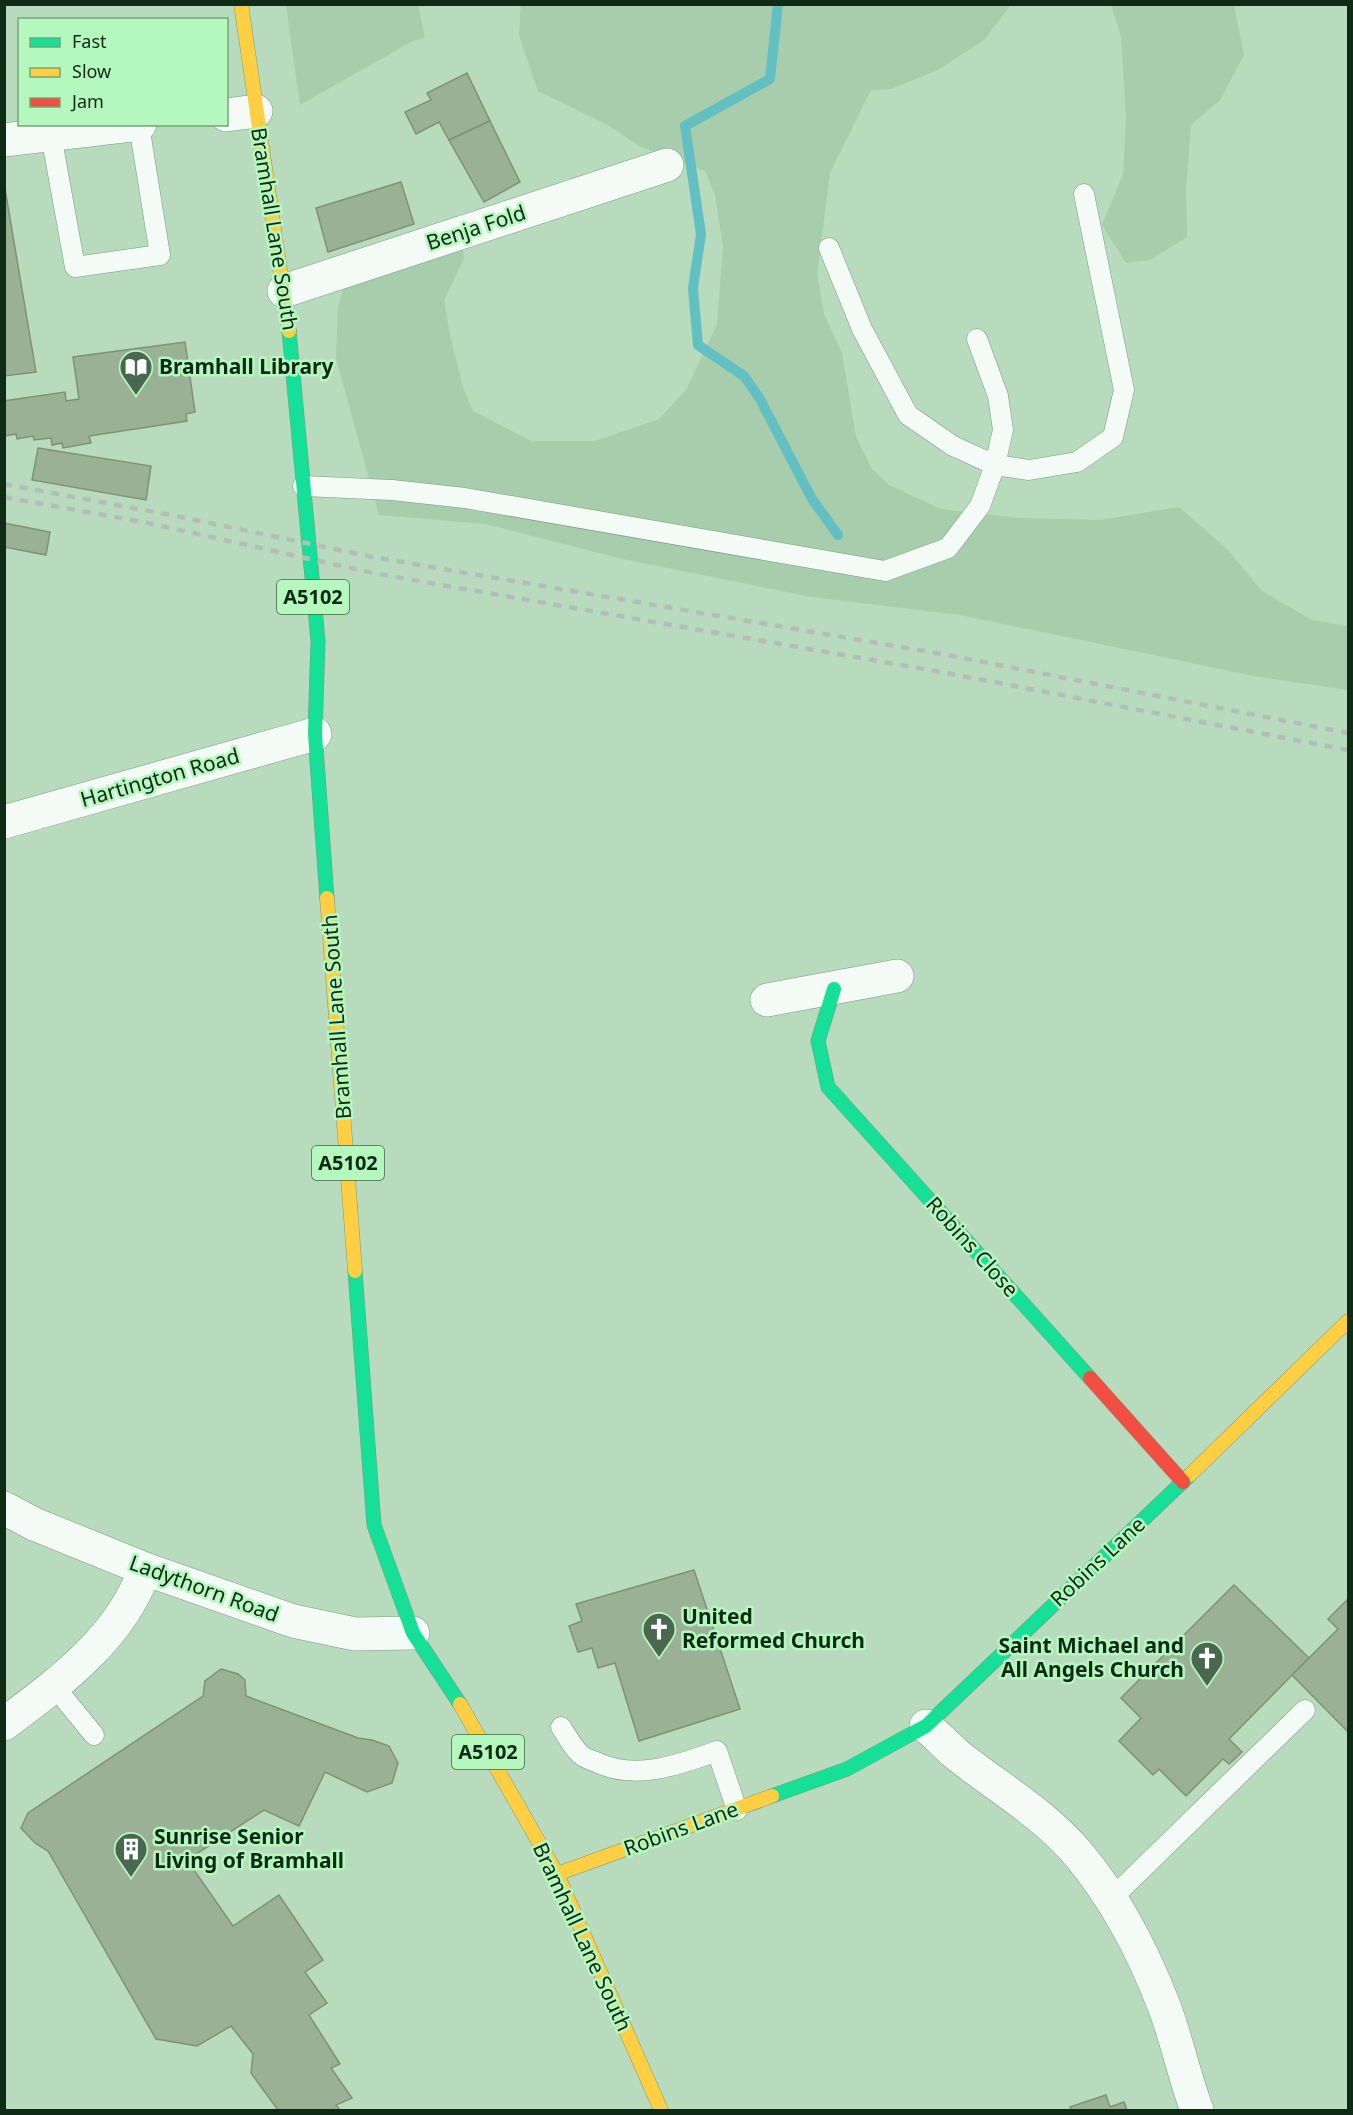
<svg xmlns="http://www.w3.org/2000/svg" width="1353" height="2115" viewBox="0 0 1353 2115" font-family="'Noto Sans',sans-serif">
  <style>
    .green { fill: #a7cdac }
    .lines { fill: none; stroke-linecap: round; stroke-linejoin: round }
    .stream { stroke: #62c0c2; stroke-width: 10 }
    .building { fill: #9bb196; stroke: #7d9277; stroke-width: 1.5 }
    .lane-casing { stroke: #7d9a82; stroke-width: 21 }
    .street-casing { stroke: #7d9a82; stroke-width: 34 }
    .fast-casing { stroke: #7d9a82; stroke-width: 15 }
    .slow-casing { stroke: #7d9a82; stroke-width: 15 }
    .jam-casing { stroke: #7d9a82; stroke-width: 15 }
    .lane { stroke: #f4faf5; stroke-width: 20 }
    .street { stroke: #f4faf5; stroke-width: 33 }
    .fast { stroke: #16e098; stroke-width: 14 }
    .slow { stroke: #ffcf43; stroke-width: 14 }
    .jam { stroke: #f24e42; stroke-width: 14 }
    .rail { stroke: #b4beb6; stroke-width: 4.5; stroke-dasharray: 8 8; stroke-linecap: butt }
    .labels { text-anchor: middle; stroke-width: 5; stroke-linejoin: round; paint-order: stroke }
    .shield { fill: #b5f8be; stroke: #416848; stroke-width: 1.5 }
    .shield-label { font-size: 20px; font-weight: bold; fill: #0f2a15 }
    .street-label { font-size: 21px; fill: #0f2a15; stroke: #b5f8be }
    .poi-label { font-size: 21px; font-weight: bold; fill: #0f2a15; stroke: #b5f8be; text-anchor: start }
  </style>
  <rect width="100%" height="100%" fill="#b7dbbc"/>
  <!-- green -->
  <g class="green">
    <path d="M286,5H418L425,38C408,41 398,50 383,58C355,74 327,89 300,105Z"/>
    <polygon points="521,5 1011,5 984,40 938,70 891,89 871,90 830,173 817,274 824,314 842,353 856,437 872,469 889,485 941,509 1019,518 1101,520 1179,507 1228,550 1262,591 1312,620 1348,626 1348,690 1254,676 960,615 812,597 618,558 486,524 379,515 336,358 338,306 350,270 460,233 464,258 444,300 450,335 463,387 473,411 531,441 595,441 659,419 686,390 717,324 723,246 715,195 705,171 639,146 608,125 538,91 519,35"/>
    <polygon points="1111,5 1234,5 1244,55 1220,100 1191,125 1186,189 1187,237 1150,260 1126,263 1102,225 1123,174 1126,118 1121,36"/>
  </g>
  <g class="lines">
    <!-- stream -->
    <polyline class="stream" points="778,4 770,79 685,126 701,234 693,288 698,345 744,376 760,399 812,499 838,535"/>
  </g>
  <!-- building -->
  <g class="building">
    <polygon points="467,73 490,121 449,140 439,122 416,134 405,112 431,100 427,93"/>
    <polygon points="490,121 520,182 484,202 449,140"/>
    <polygon points="401,182 414,224 328,252 316,208"/>
    <polygon points="4,183 36,372 4,376"/>
    <polygon points="185,342 195,412 186,414 187,421 89,436 91,443 63,448 62,443 52,445 51,438 34,440 33,436 17,439 16,434 4,436 4,401 65,392 66,401 79,399 73,357"/>
    <polygon points="38,448 151,466 146,500 32,480"/>
    <polygon points="4,523 50,532 46,555 4,547"/>
    <polygon points="694,1570 740,1709 639,1741 615,1663 598,1668 592,1648 578,1652 569,1626 582,1621 576,1604"/>
    <polygon points="1234,1585 1309,1658 1229,1739 1242,1752 1229,1764 1223,1759 1186,1796 1159,1769 1153,1775 1119,1741 1141,1718 1121,1698"/>
    <polygon points="1348,1599 1348,1732 1292,1675 1338,1629 1328,1619"/>
    <polygon points="221,1669 238,1674 245,1680 246,1696 358,1738 372,1740 389,1746 398,1763 392,1783 367,1792 325,1772 299,1826 264,1810 187,1860 233,1926 279,1895 323,1960 305,1972 327,2003 309,2015 340,2064 331,2068 352,2098 336,2105 340,2110 278,2110 251,2073 253,2054 231,2026 197,2046 156,2039 48,1851 35,1843 21,1828 28,1813 203,1696 205,1681"/>
    <polygon points="1106,2095 1110,2107 1124,2102 1127,2110 1071,2110 1070,2107"/>
  </g>
  <g class="lines">
    <defs>
      <g id="lane">
        <polyline points="51,135 75,267 160,255 139,125"/>
        <polyline points="829,248 862,329 908,415 953,446 995,465 1029,470 1077,462 1113,437 1124,390 1084,194"/>
        <polyline points="303,486 392,490 465,498 885,571 948,548 980,506 995,465 1003,430 998,396 977,339"/>
        <polyline points="54,1686 94,1735"/>
        <path d="M561,1727C567,1736 572,1746 580,1754C584,1758 590,1760 596,1762C635,1781 679,1765 717,1751L737,1810"/>
        <polyline points="1111,1899 1305,1710"/>
      </g>
      <g id="street">
        <polyline points="226,115 256,111"/>
        <polyline points="4,140 140,124"/>
        <polyline points="284,291 667,165"/>
        <polyline points="4,822 315,734"/>
        <polyline points="767,1000 897,976"/>
        <polyline points="4,1508 34,1524 145,1569 293,1621 355,1634 413,1633"/>
        <path d="M4,1724C60,1682 121,1638 145,1569"/>
        <path d="M926,1726C936,1735 946,1745 956,1754C997,1787 1045,1814 1079,1855C1115,1898 1144,1954 1164,2006C1177,2040 1184,2076 1197,2110"/>
      </g>
      <g id="fast">
        <polyline points="289,331 318,641 315,734 327,898"/>
        <polyline points="834,989 818,1041 828,1087 1090,1378"/>
        <polyline points="355,1271 374,1525 413,1633 460,1704"/>
        <polyline points="772,1796 847,1769 926,1726 1190,1475"/>
      </g>
      <g id="slow">
        <polyline points="241,4 289,331"/>
        <polyline points="327,898 355,1271"/>
        <polyline points="1190,1475 1348,1321"/>
        <polyline points="460,1704 557,1874 661,2110"/>
        <polyline points="557,1874 772,1796"/>
      </g>
      <polyline id="jam" points="1090,1378 1183,1482"/>
    </defs>
    <!-- lane casing -->
    <use href="#lane" class="lane-casing"/>
    <!-- street casing -->
    <use href="#street" class="street-casing"/>
    <!-- fast casing -->
    <use href="#fast" class="fast-casing"/>
    <!-- slow casing -->
    <use href="#slow" class="slow-casing"/>
    <!-- jam casing -->
    <use href="#jam" class="jam-casing"/>
    <!-- lane -->
    <use href="#lane" class="lane"/>
    <!-- street -->
    <use href="#street" class="street"/>
    <!-- fast -->
    <use href="#fast" class="fast"/>
    <!-- slow -->
    <use href="#slow" class="slow"/>
    <!-- jam -->
    <use href="#jam" class="jam"/>
    <!-- rail -->
    <g class="rail">
      <polyline points="4,484 181,517 373,557 942,654 1348,733"/>
      <polyline points="4,497 148,523 373,573 941,672 1348,750"/>
    </g>
  </g>
  <!-- icons -->
  <defs>
    <symbol id="library-pin" viewBox="-11 -11 22 30"><path d="M0 17L-7.5 6A9.5 9.5 0 1 1 7.5 6Z" fill="#4a684f" stroke="#b5f8be"/><path d="M-6-4Q-3-5.5-.7-3.5V5Q-3 3-6 4ZM6-4Q3-5.5 .7-3.5V5Q3 3 6 4Z" fill="#fff"/></symbol>
    <symbol id="church-pin" viewBox="-11 -11 22 30"><path d="M0 17L-7.5 6A9.5 9.5 0 1 1 7.5 6Z" fill="#4a684f" stroke="#b5f8be"/><path d="M-1.2-6h2.4v3.5h3.3v2.4h-3.3V6h-2.4V-.1h-3.3v-2.4h3.3Z" fill="#fff"/></symbol>
    <symbol id="building-pin" viewBox="-11 -11 22 30"><path d="M0 17L-7.5 6A9.5 9.5 0 1 1 7.5 6Z" fill="#4a684f" stroke="#b5f8be"/><path d="M-4-6H4V6H1V3H-1V6H-4ZM-2.5-4.3h1.7v1.8h-1.7ZM.8-4.3h1.7v1.8H.8ZM-2.5-1h1.7V.8h-1.7ZM.8-1h1.7V.8H.8Z" fill="#fff"/></symbol>
  </defs>
  <g fill-rule="evenodd">
    <use href="#library-pin" x="117" y="348" width="38" height="52"/>
    <use href="#church-pin" x="640" y="1610" width="38" height="52"/>
    <use href="#church-pin" x="1188" y="1639" width="38" height="52"/>
    <use href="#building-pin" x="112" y="1830" width="38" height="52"/>
  </g>
  <g class="labels">
    <!-- shield labels -->
    <g class="shield">
      <rect x="277" y="580" width="72" height="34" rx="4.5"/>
      <rect x="312" y="1146" width="72" height="34" rx="4.5"/>
      <rect x="452" y="1735" width="72" height="34" rx="4.5"/>
    </g>
    <g class="shield-label">
      <text x="313" y="604">A5102</text>
      <text x="348" y="1170">A5102</text>
      <text x="488" y="1759">A5102</text>
    </g>
    <!-- street labels -->
    <g class="street-label">
      <text transform="translate(476 228) rotate(-18)" y="7">Benja Fold</text>
      <text transform="translate(274 229) rotate(81)" y="7">Bramhall Lane South</text>
      <text transform="translate(160 778) rotate(-16)" y="7">Hartington Road</text>
      <text transform="translate(337 1017) rotate(-94)" y="7">Bramhall Lane South</text>
      <text transform="translate(972 1247) rotate(48)" y="7">Robins Close</text>
      <text transform="translate(1098 1562) rotate(-43)" y="7">Robins Lane</text>
      <text transform="translate(204 1589) rotate(20)" y="7">Ladythorn Road</text>
      <text transform="translate(681 1829) rotate(-20)" y="7">Robins Lane</text>
      <text transform="translate(582 1937) rotate(65)" y="7">Bramhall Lane South</text>
    </g>
    <!-- poi labels -->
    <g class="poi-label">
      <text x="159" y="374">Bramhall Library</text>
      <text x="682" y="1624">United<tspan x="682" dy="24">Reformed Church</tspan></text>
      <text x="1184" y="1653" text-anchor="end">Saint Michael and<tspan x="1184" dy="24">All Angels Church</tspan></text>
      <text x="154" y="1844">Sunrise Senior<tspan x="154" dy="24">Living of Bramhall</tspan></text>
    </g>
  </g>
  <!-- border -->
  <rect width="1353" height="2115" fill="none" stroke="#0f2a15" stroke-width="12"/>
  <!-- legend -->
  <rect x="18" y="18" width="210" height="108" fill="#b5f8be" stroke="#73a67a" stroke-width="1.5"/>
  <rect x="30" y="38" width="30" height="9" fill="#16e098" stroke="#73a67a" stroke-width="1.5"/>
  <text x="72" y="48" font-size="18" fill="#0f2a15">Fast</text>
  <rect x="30" y="68" width="30" height="9" fill="#ffcf43" stroke="#73a67a" stroke-width="1.5"/>
  <text x="72" y="78" font-size="18" fill="#0f2a15">Slow</text>
  <rect x="30" y="98" width="30" height="9" fill="#f24e42" stroke="#73a67a" stroke-width="1.5"/>
  <text x="72" y="108" font-size="18" fill="#0f2a15">Jam</text>
</svg>
